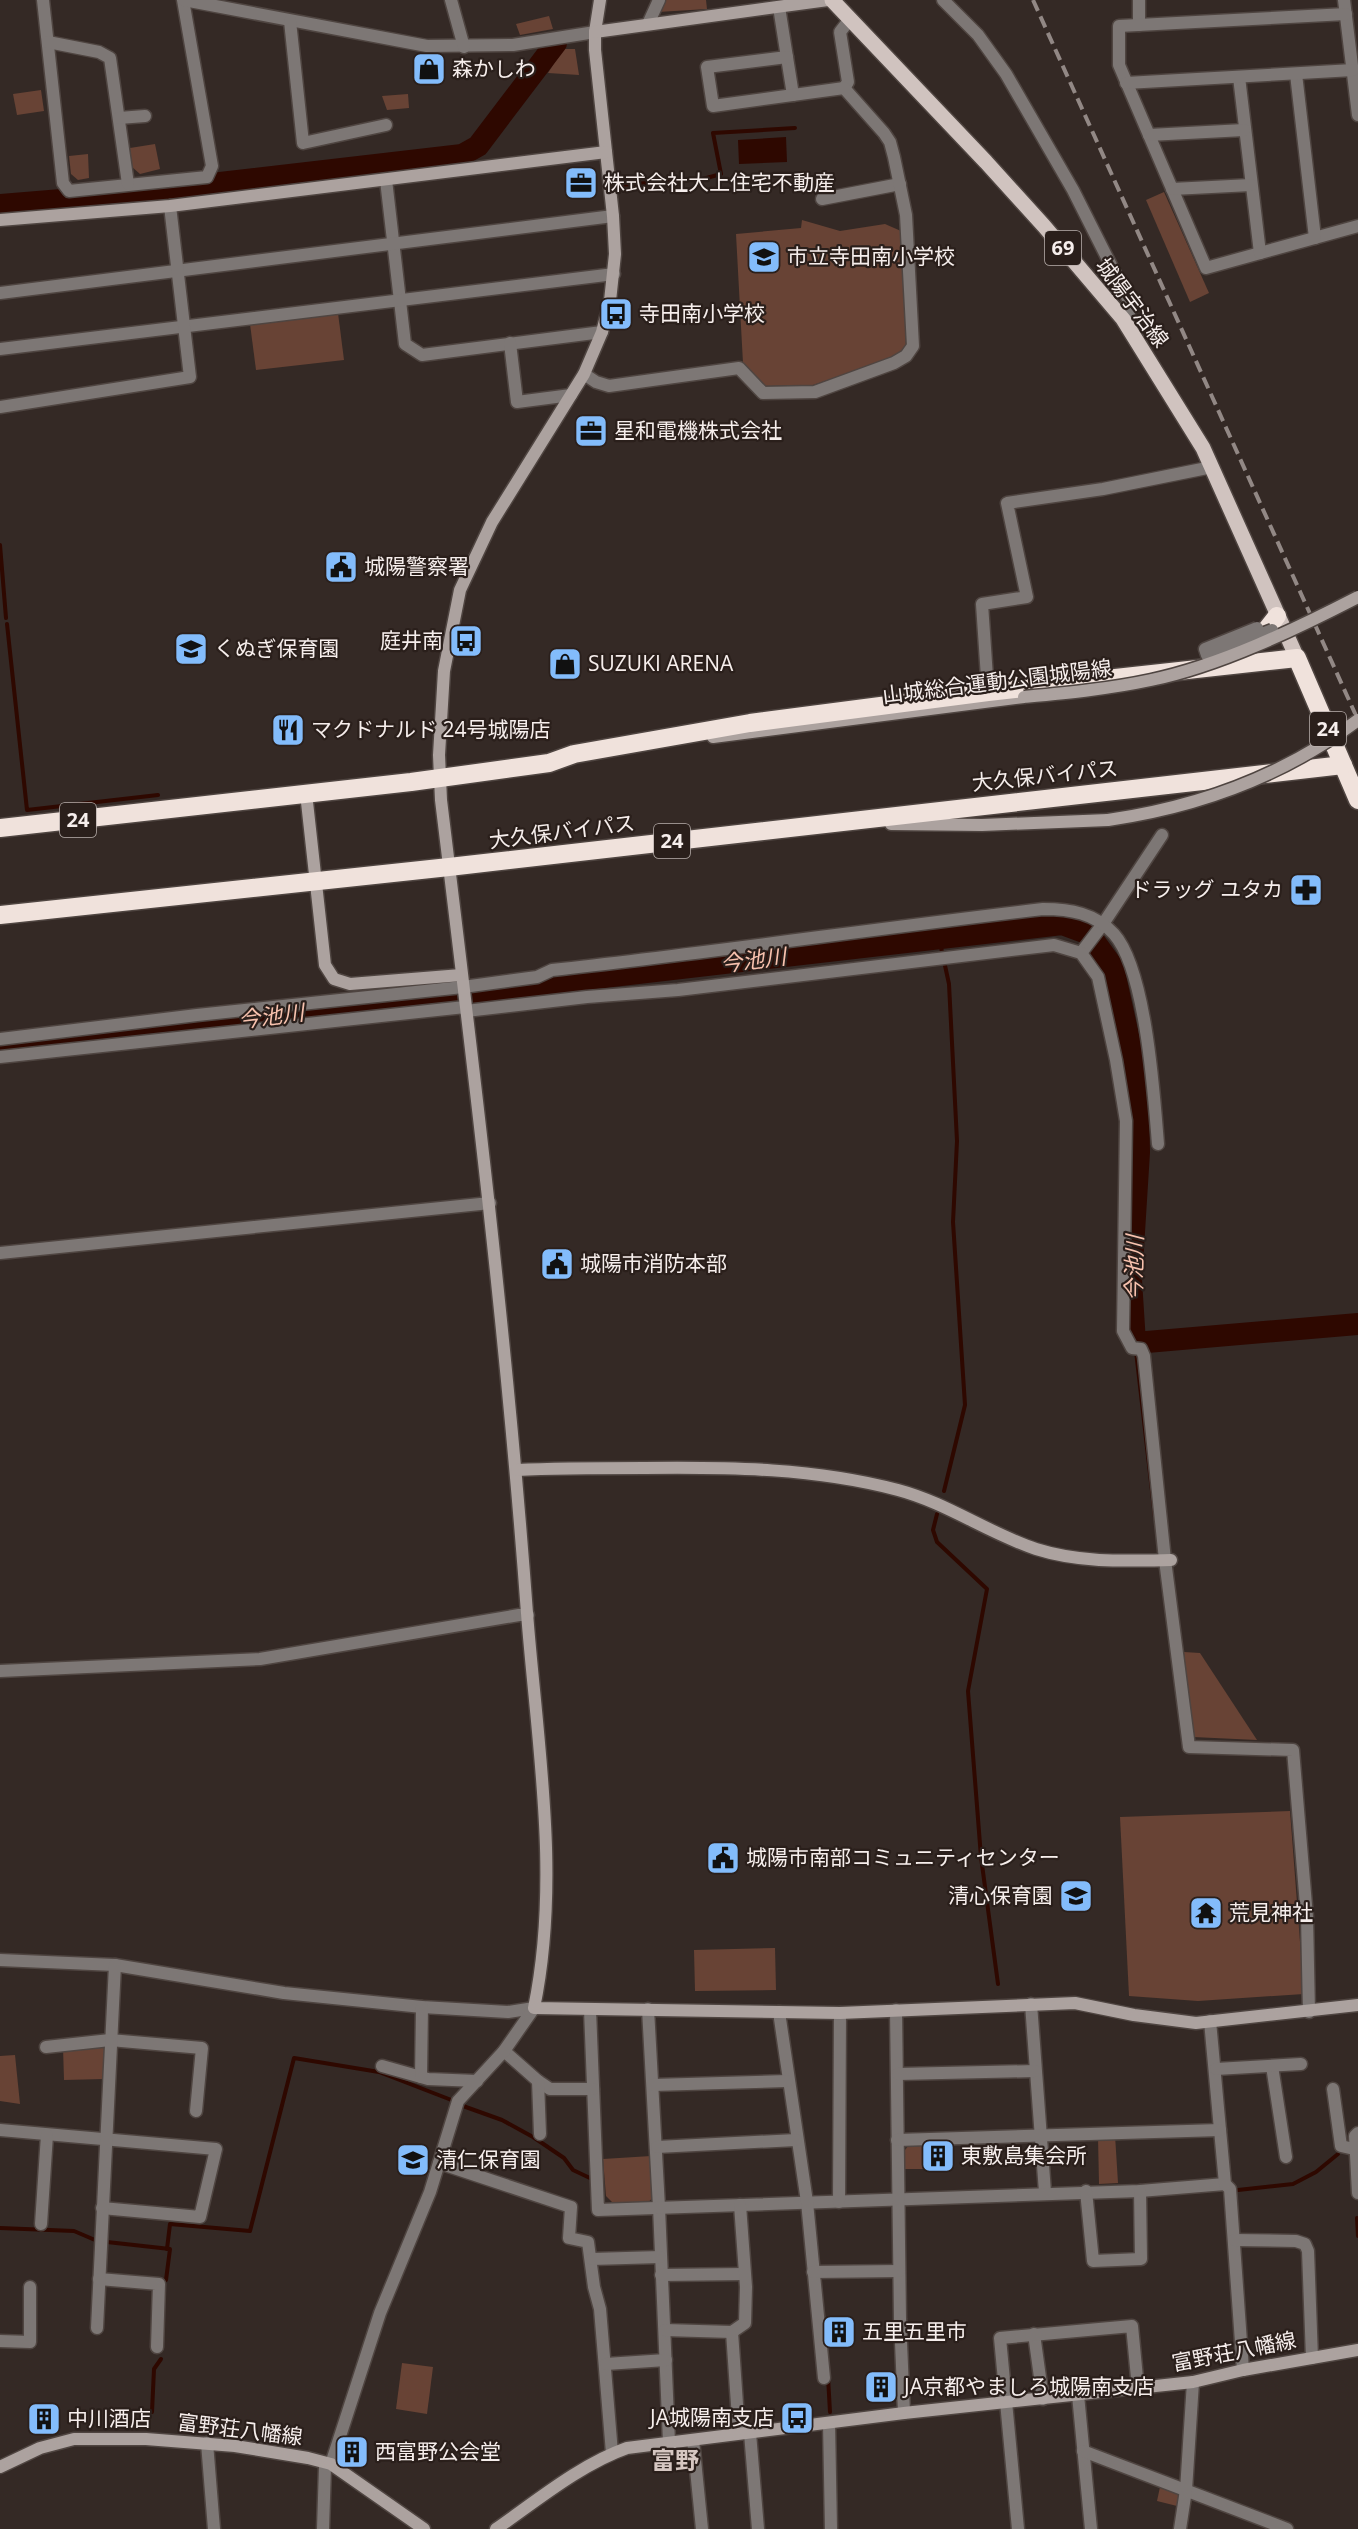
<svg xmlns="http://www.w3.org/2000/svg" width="1358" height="2529" viewBox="0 0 1358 2529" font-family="'Open Sans','Noto Sans JP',sans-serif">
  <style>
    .green { fill: #684335 }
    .water { fill: #2e0800 }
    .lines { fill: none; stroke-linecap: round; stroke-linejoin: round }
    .stream { stroke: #2e0800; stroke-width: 4 }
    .river { stroke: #2e0800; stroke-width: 22 }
    .street-casing { stroke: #4f4541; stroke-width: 15 }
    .secondary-casing { stroke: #4f4541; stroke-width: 15 }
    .primary-casing { stroke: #4f4541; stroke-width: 18 }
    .highway-casing { stroke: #4f4541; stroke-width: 21 }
    .street { stroke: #7d7775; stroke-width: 12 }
    .secondary { stroke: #aca29f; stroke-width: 12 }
    .primary { stroke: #d0c3bf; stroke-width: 15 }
    .highway { stroke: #f0e2dc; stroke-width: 18 }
    .rail { stroke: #928885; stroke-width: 4; stroke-dasharray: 12 6; stroke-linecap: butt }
    .street-bridge-casing { stroke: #4f4541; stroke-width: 15; stroke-linecap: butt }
    .secondary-bridge-casing { stroke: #4f4541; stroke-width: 15; stroke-linecap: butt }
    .street-bridge { stroke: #7d7775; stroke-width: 12 }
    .secondary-bridge { stroke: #aca29f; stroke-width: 12 }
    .labels { text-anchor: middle; stroke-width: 4.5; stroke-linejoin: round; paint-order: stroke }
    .shield { fill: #2a1f1b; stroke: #b9b0ad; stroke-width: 1.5 }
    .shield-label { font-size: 20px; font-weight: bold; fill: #f6eeec }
    .poi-label { font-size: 21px; fill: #f6eeec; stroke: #2a1f1b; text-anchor: start }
    .street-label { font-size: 21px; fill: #f6eeec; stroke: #2a1f1b }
    .water-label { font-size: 22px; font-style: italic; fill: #f8c2ae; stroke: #2a1f1b }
    .quarter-label { font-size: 24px; font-weight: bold; fill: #d6c7c2; stroke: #2a1f1b }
  </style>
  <rect width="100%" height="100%" fill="#342925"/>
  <!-- green -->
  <g class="green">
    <polygon points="664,0 706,0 707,9 658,12"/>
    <polygon points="549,16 553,29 520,35 516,24"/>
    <polygon points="563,49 575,49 579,75 548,73"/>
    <polygon points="41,90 44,111 17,115 13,94"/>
    <polygon points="408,94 409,108 387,110 382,96"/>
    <polygon points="155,144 160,169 140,174 132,167 130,148"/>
    <polygon points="88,154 89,178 78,180 71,174 69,156"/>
    <polygon points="1164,192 1209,293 1190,302 1146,200"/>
    <polygon points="802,220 840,231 885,224 901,231 906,346 902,352 893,358 813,385 763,386 743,363 736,234 801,228"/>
    <polygon points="338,313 344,360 256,370 250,324"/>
    <polygon points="1184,1652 1200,1653 1257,1740 1193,1737"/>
    <polygon points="1290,1811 1304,1994 1198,2001 1129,1996 1120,1817"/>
    <polygon points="775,1948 776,1990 695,1991 694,1950"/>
    <polygon points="106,2046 104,2079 64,2080 63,2048"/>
    <polygon points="15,2055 20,2104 0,2101 0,2056"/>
    <polygon points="1115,2135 1118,2183 1099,2184 1098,2137"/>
    <polygon points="926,2145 928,2169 903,2169 902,2154 908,2146"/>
    <polygon points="651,2156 654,2197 647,2203 613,2203 606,2196 603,2159"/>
    <polygon points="402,2363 433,2367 427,2414 396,2409"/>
    <polygon points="1160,2487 1175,2491 1180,2497 1177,2506 1157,2501"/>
  </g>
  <!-- water -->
  <polygon class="water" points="786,137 787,162 739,164 738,140"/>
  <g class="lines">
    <!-- stream -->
    <g class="stream">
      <polyline points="620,185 703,179 721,174 713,133 795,128"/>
      <polyline points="0,545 6,618"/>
      <polyline points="7,624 27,810 158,795"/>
      <polyline points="939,938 949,984 957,1141 953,1222 965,1405 944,1491"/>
      <polyline points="1136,1351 1155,1517"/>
      <polyline points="937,1514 933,1530 937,1542 987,1589 968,1691 981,1857 998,1984"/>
      <polyline points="463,2106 502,2120 533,2137 564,2158 573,2170 592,2179"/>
      <polyline points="1238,2190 1293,2184 1316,2172 1338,2154"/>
      <polyline points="1357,2218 1358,2236"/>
      <polyline points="0,2228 74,2231 95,2240"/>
      <polyline points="107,2242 170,2249 166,2280"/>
      <polyline points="167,2249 170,2224 250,2231 294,2058 379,2072 454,2101"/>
      <polyline points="828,2377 830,2412"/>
      <polyline points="152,2412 154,2369 161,2359"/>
    </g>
    <!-- river -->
    <g class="river">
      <polyline points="0,205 98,197 462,155 478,146 556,43"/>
      <polyline points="0,1047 1062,924 1089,934 1113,967 1133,1058 1138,1108 1139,1152 1131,1280 1135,1343 1358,1324"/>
    </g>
    <defs>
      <g id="street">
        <polyline points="43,0 63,183 69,191 207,177 212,166 183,0"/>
        <polyline points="184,0 427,46 513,45 595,32"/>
        <polyline points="451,0 464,47"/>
        <polyline points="943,0 978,35 1006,74 1073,190 1130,303 1129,313 1123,319"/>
        <polyline points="1139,0 1139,25"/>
        <polyline points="1344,0 1358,115"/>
        <polyline points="779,7 793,95"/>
        <polyline points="1346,14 1119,26 1119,65 1206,268 1358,226"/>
        <polyline points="290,21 303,143 386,125"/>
        <polyline points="648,24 659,0"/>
        <polyline points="48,42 99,52 110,58 128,184"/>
        <polyline points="1296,74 1315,238"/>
        <polyline points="1239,77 1260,253"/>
        <polyline points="1126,83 1353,70"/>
        <polyline points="844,88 848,82 840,32 850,19"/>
        <polyline points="119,118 145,116"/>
        <polyline points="1149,135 1244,130"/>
        <polyline points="386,180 405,344 422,355 602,332"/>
        <polyline points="1172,189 1251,185"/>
        <polyline points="822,199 900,184"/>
        <polyline points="0,293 613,216"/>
        <polyline points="510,343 517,402 571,395"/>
        <polyline points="0,349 614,274"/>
        <polyline points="584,374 596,382 609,386 739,368 763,393 815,392 894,363 906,356 913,346 906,215 894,157 890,142 884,133 844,88 713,106 707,67 787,57"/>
        <polyline points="0,407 190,377 170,206"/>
        <polyline points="988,692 982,604 1027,597 1007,503 1103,489 1212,467"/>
        <polyline points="1081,953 1103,924 1162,835"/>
        <polyline points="466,1011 587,997 678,990 1054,945 1081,953 1098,977 1116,1060 1126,1121 1123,1331 1132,1348 1141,1349 1144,1356 1165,1560 1189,1747 1293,1750 1307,1917 1309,2012"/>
        <path d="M0,1039L197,1015L463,987L537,977L552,970C716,952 879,928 1043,909C1070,909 1095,913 1114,934C1146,970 1154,1095 1158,1144"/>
        <polyline points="0,1057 465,1007"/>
        <polyline points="0,1253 490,1203"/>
        <polyline points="0,1671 260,1659 519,1615 528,1615"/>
        <polyline points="0,1960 115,1965 284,1993 422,2007 508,2012 534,2008"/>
        <polyline points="1031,2004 1045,2192"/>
        <polyline points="648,2009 659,2207 669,2442"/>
        <polyline points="590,2010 598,2210 1140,2191 1225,2184"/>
        <polyline points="896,2010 900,2319 904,2413"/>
        <polyline points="779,2012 807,2202 824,2378"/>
        <polyline points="1210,2021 1225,2184 1230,2189 1243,2370"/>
        <polyline points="46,2047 110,2040 202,2048 196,2111"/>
        <polyline points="504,2051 538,2081 550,2089 593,2089"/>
        <polyline points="382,2066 428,2079 477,2081"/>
        <polyline points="1272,2066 1286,2157"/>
        <polyline points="1216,2069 1301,2064"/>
        <polyline points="898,2074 1035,2071"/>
        <polyline points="421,2077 422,2007"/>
        <polyline points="538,2081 540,2134"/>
        <polyline points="653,2085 787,2081"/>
        <polyline points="1333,2089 1341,2146 1354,2149"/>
        <polyline points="0,2130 216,2149 200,2217 102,2208"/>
        <polyline points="1358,2133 1355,2136 1358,2193"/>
        <polyline points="897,2140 1220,2130"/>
        <polyline points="657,2147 796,2140"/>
        <polyline points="439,2163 571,2207 569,2238 588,2242 594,2287 600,2309 612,2453"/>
        <polyline points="1086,2191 1093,2261 1141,2259 1140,2191"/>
        <polyline points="839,2202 840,2013"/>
        <polyline points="41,2224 47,2135"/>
        <polyline points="1234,2240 1296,2241 1305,2244 1308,2251 1312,2358"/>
        <polyline points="592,2259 660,2257"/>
        <polyline points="813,2272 899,2271"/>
        <polyline points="661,2275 744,2274"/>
        <polyline points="99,2279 159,2284 157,2347"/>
        <polyline points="97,2328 115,1965"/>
        <polyline points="665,2330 732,2332 745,2323 746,2287 740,2205"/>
        <polyline points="732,2332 739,2433"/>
        <polyline points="1034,2334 1043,2399"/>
        <polyline points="0,2341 30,2342 30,2287"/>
        <polyline points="606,2364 666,2360"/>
        <polyline points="1078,2395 1091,2529"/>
        <polyline points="829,2423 831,2529"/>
        <polyline points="750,2433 758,2529"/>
        <polyline points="693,2440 702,2529"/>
        <polyline points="207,2443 214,2529"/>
        <polyline points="1083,2451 1287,2529"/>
        <polyline points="331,2464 380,2313 430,2192 458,2101 504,2051 534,2008"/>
        <polyline points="323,2529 325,2467"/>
        <polyline points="1018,2529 1000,2338 1132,2326 1138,2388"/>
        <polyline points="1180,2529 1186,2490 1193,2382"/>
      </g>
      <g id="secondary">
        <path d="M600,0L595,32V50L613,216L615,254L610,301L602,332L584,374L492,522L460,590L444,671L439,755L441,800C474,1070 507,1341 527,1613C537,1743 561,1878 534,2008L840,2013L1075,2003L1134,2015L1196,2023L1358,2005"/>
        <polyline points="595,32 828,0"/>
        <polyline points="0,220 170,206 606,152"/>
        <polyline points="713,737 1024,697"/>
        <polyline points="306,793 325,965 334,979 350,984 461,975"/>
        <polyline points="891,824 982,825 1108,820"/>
        <path d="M517,1470C559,1468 602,1468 644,1468C730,1467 815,1468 898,1490C947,1503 988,1533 1036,1549C1080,1563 1126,1561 1171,1560"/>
        <polyline points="0,2467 40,2448 74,2439 146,2439 235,2446 308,2458 331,2464 424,2529"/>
        <path d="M496,2529C535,2502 581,2464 627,2448L904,2413L1193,2382L1243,2370L1358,2350"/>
      </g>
      <polyline id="primary" points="832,0 986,162 1044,226 1123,319 1203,448 1297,658"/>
      <g id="highway">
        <polyline points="1253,639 1266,630 1277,616"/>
        <polyline points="0,828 411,782 549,763 574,754 750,723 988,692 1297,658 1358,800"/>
        <polyline points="0,915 449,867 1343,765"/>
      </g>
    </defs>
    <!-- street casing -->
    <use href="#street" class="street-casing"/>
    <!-- secondary casing -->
    <use href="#secondary" class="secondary-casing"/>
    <!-- primary casing -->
    <use href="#primary" class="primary-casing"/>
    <!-- highway casing -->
    <use href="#highway" class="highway-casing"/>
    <!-- street -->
    <use href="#street" class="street"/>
    <!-- secondary -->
    <use href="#secondary" class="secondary"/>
    <!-- primary -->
    <use href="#primary" class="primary"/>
    <!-- highway -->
    <use href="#highway" class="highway"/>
    <!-- rail -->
    <polyline class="rail" points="1033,0 1358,720"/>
    <defs>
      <polyline id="street-bridge" points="1257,628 1205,649 1207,655 1272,630"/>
      <g id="secondary-bridge">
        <path d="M1024,697C1066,693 1109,689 1151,680C1219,666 1296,629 1358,597"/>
        <path d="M1108,820C1198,807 1285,775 1358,720"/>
      </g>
    </defs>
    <!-- street-bridge casing -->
    <use href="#street-bridge" class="street-bridge-casing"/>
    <!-- secondary-bridge casing -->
    <use href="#secondary-bridge" class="secondary-bridge-casing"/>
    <!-- street-bridge -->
    <use href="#street-bridge" class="street-bridge"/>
    <!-- secondary-bridge -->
    <use href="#secondary-bridge" class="secondary-bridge"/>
  </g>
  <!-- icons -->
  <defs>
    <symbol id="shop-square" viewBox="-11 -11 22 22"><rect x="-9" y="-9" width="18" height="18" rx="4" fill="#83bcfb" stroke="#2a1f1b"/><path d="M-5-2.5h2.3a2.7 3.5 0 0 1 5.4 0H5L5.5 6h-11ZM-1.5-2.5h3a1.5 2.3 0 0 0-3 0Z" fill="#111"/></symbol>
    <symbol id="office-square" viewBox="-11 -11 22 22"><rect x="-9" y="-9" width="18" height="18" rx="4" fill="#83bcfb" stroke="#2a1f1b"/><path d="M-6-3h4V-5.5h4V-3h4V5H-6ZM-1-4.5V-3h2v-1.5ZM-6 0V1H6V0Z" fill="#111"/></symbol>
    <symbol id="school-square" viewBox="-11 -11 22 22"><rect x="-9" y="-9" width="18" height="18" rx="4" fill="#83bcfb" stroke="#2a1f1b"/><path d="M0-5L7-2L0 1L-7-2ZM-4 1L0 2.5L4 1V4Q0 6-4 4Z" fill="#111"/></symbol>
    <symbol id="bus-square" viewBox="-11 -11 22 22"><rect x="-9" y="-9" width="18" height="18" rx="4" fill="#83bcfb" stroke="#2a1f1b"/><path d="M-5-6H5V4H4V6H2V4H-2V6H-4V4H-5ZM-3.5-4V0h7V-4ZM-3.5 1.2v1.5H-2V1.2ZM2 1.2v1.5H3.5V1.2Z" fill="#111"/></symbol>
    <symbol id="civic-square" viewBox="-11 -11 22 22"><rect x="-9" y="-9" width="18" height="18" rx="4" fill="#83bcfb" stroke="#2a1f1b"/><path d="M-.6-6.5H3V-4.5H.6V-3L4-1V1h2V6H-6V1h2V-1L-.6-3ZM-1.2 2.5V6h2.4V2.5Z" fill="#111"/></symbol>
    <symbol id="restaurant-square" viewBox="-11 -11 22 22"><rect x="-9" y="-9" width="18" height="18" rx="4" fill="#83bcfb" stroke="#2a1f1b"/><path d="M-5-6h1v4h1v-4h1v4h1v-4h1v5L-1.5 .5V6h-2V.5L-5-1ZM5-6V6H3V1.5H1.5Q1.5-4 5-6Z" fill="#111"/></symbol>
    <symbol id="pharmacy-square" viewBox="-11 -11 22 22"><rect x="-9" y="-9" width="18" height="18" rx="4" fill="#83bcfb" stroke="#2a1f1b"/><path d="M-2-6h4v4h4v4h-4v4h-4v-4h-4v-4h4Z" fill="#111"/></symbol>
    <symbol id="temple-square" viewBox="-11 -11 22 22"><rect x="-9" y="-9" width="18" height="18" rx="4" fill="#83bcfb" stroke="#2a1f1b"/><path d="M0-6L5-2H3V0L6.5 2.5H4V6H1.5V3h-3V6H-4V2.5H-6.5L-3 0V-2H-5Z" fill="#111"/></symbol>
    <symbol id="building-square" viewBox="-11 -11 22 22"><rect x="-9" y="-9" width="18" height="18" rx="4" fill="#83bcfb" stroke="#2a1f1b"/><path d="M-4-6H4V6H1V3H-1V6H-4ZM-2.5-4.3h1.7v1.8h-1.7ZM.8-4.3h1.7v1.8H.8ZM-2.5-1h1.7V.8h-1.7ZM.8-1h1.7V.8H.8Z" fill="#111"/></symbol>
  </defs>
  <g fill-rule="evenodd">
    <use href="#shop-square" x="410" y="50" width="38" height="38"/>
    <use href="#office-square" x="562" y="164" width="38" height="38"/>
    <use href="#school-square" x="745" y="238" width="38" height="38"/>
    <use href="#bus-square" x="597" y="295" width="38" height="38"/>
    <use href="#office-square" x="572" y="412" width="38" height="38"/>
    <use href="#civic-square" x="322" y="548" width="38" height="38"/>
    <use href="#bus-square" x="447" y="622" width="38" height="38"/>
    <use href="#school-square" x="172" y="630" width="38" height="38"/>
    <use href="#shop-square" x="546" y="645" width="38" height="38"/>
    <use href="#restaurant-square" x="269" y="711" width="38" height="38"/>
    <use href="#pharmacy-square" x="1287" y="871" width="38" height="38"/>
    <use href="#civic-square" x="538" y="1245" width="38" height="38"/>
    <use href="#civic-square" x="704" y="1839" width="38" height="38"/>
    <use href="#school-square" x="1057" y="1877" width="38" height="38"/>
    <use href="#temple-square" x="1187" y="1894" width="38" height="38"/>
    <use href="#building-square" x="919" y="2137" width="38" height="38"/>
    <use href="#school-square" x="394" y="2141" width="38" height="38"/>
    <use href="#building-square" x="820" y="2313" width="38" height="38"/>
    <use href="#building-square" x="862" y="2368" width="38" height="38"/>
    <use href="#bus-square" x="778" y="2399" width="38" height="38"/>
    <use href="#building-square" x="25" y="2400" width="38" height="38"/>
    <use href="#building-square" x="333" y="2433" width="38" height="38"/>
  </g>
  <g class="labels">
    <!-- shield labels -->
    <g class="shield">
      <rect x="1045" y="231" width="36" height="34" rx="4.5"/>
      <rect x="1310" y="712" width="36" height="34" rx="4.5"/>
      <rect x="60" y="803" width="36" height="34" rx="4.5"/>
      <rect x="654" y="824" width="36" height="34" rx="4.5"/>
    </g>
    <g class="shield-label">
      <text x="1063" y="255">69</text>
      <text x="1328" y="736">24</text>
      <text x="78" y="827">24</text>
      <text x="672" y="848">24</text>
    </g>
    <!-- poi labels -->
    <g class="poi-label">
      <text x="452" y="76">森かしわ</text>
      <text x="604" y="190">株式会社大上住宅不動産</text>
      <text x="787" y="264">市立寺田南小学校</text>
      <text x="639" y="321">寺田南小学校</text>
      <text x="614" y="438">星和電機株式会社</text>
      <text x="364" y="574">城陽警察署</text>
      <text x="443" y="648" text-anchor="end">庭井南</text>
      <text x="214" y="656">くぬぎ保育園</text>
      <text x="588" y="671">SUZUKI ARENA</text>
      <text x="311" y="737">マクドナルド 24号城陽店</text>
      <text x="1283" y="897" text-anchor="end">ドラッグ ユタカ</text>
      <text x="580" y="1271">城陽市消防本部</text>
      <text x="746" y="1865">城陽市南部コミュニティセンター</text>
      <text x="1053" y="1903" text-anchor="end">清心保育園</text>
      <text x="1229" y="1920">荒見神社</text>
      <text x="961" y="2163">東敷島集会所</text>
      <text x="436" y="2167">清仁保育園</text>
      <text x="862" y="2339">五里五里市</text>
      <text x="904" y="2394">JA京都やましろ城陽南支店</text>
      <text x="774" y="2425" text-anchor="end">JA城陽南支店</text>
      <text x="67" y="2426">中川酒店</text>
      <text x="375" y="2459">西富野公会堂</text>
    </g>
    <!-- street labels -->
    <g class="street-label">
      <text transform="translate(1132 303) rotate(53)" y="7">城陽宇治線</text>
      <text transform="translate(997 682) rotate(-7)" y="7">山城総合運動公園城陽線</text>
      <text transform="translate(1045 776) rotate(-6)" y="7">大久保バイパス</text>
      <text transform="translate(562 832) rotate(-7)" y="7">大久保バイパス</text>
      <text transform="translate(1234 2352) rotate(-11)" y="7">富野荘八幡線</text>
      <text transform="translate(240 2430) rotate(7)" y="7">富野荘八幡線</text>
    </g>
    <!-- water labels -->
    <g class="water-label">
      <text transform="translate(753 960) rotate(-7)" y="8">今池川</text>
      <text transform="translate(271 1016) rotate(-7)" y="8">今池川</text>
      <text transform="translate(1134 1268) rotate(-89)" y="8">今池川</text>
    </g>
    <!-- quarter labels -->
    <g class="quarter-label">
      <text x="675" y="2469">富野</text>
    </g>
  </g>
</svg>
